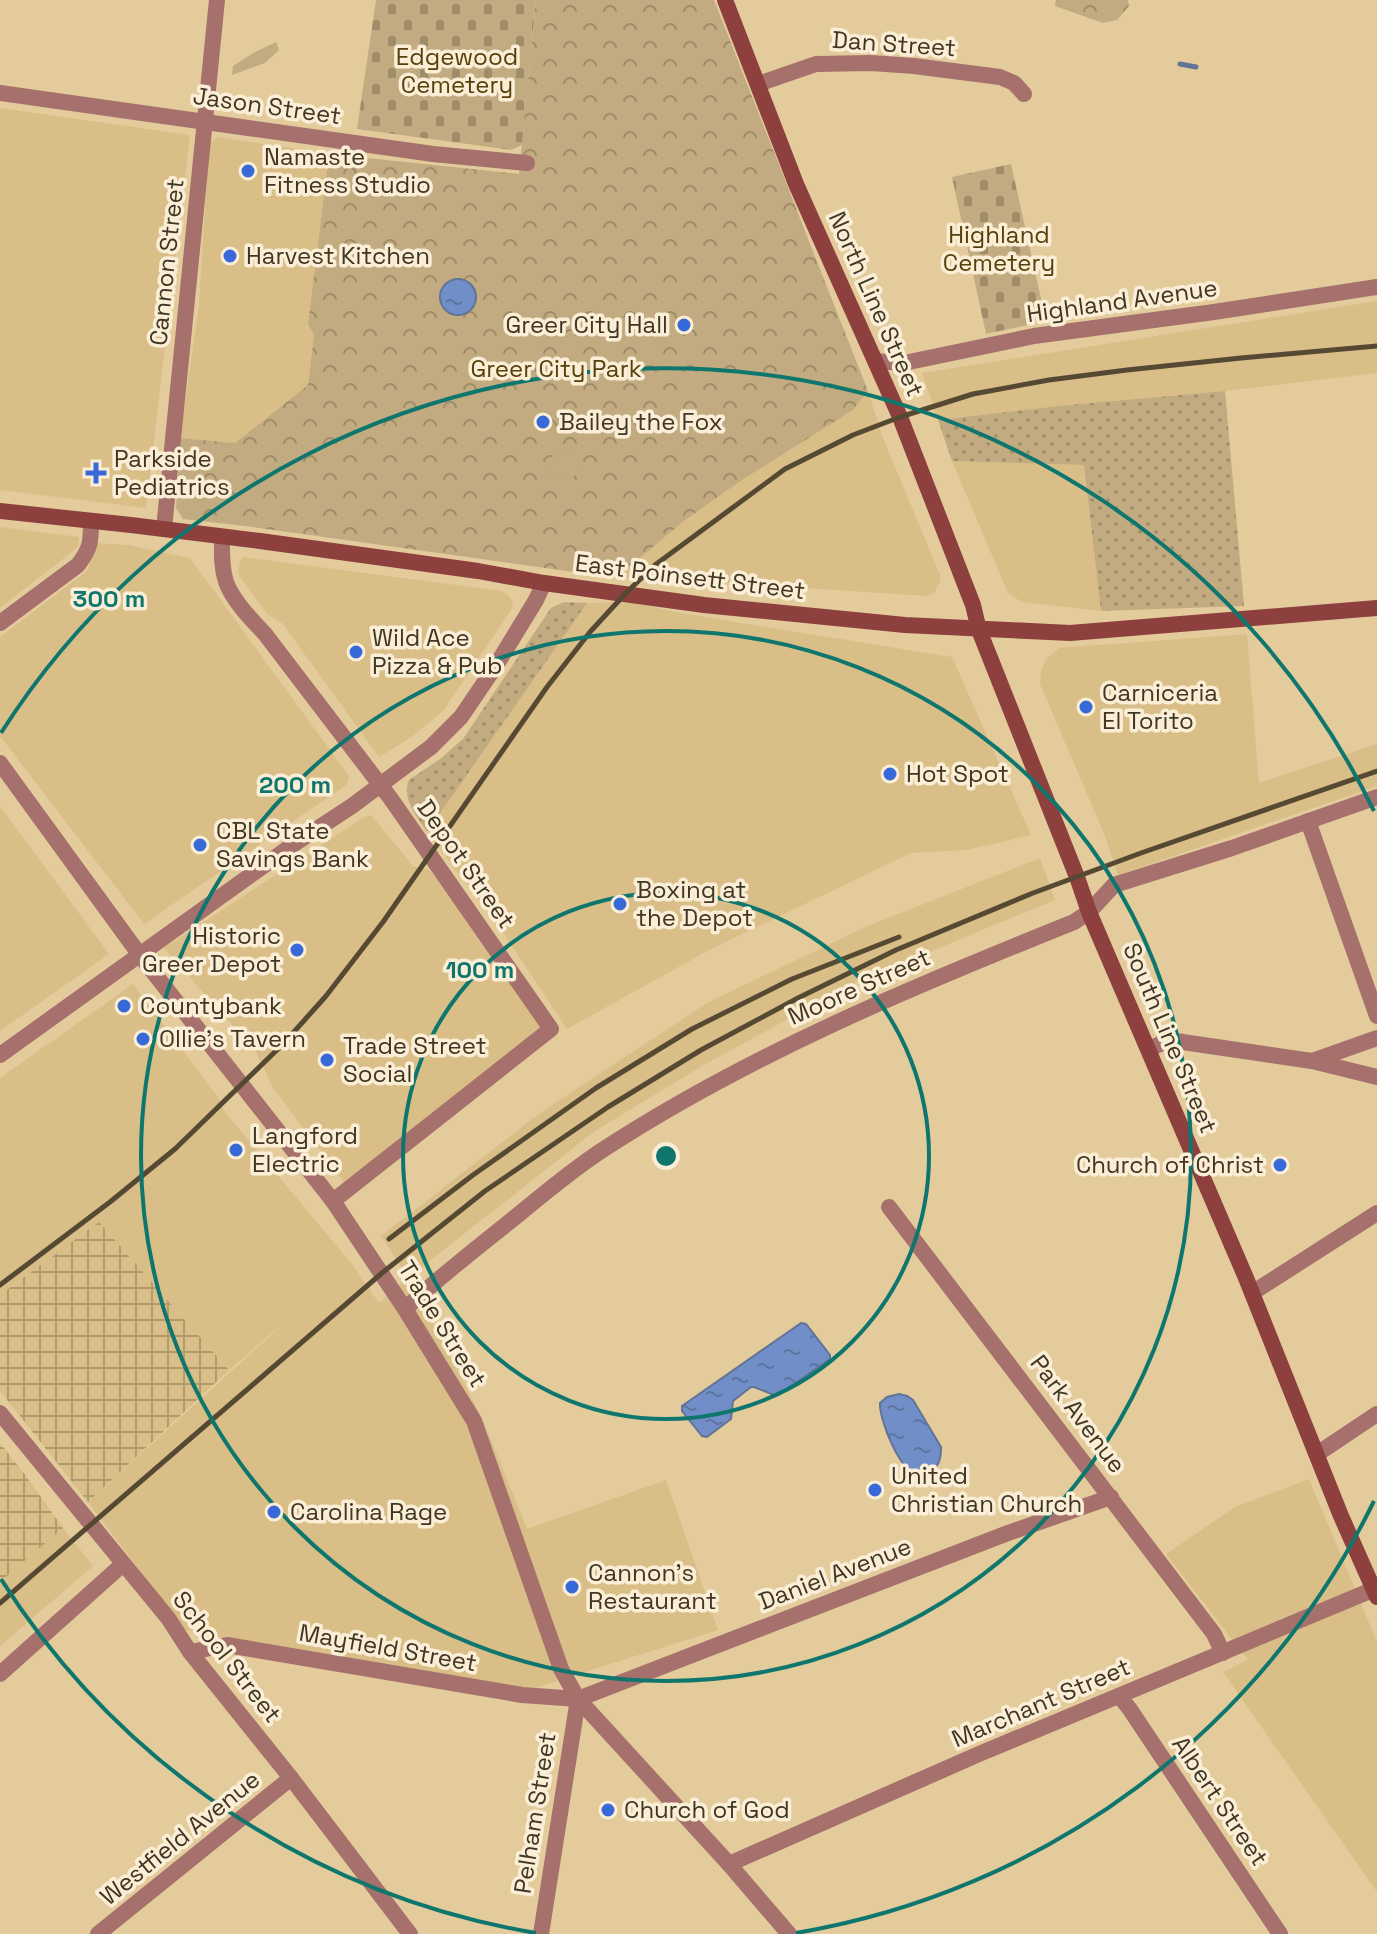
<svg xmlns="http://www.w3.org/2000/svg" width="1377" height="1934" viewBox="0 0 1377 1934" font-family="'Space Grotesk',sans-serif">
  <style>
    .built { fill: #d9be87 }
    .industrial { fill: url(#industrial-grid) }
    .grass { fill: url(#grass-dots) }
    .cemetery { fill: url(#cemetery-stones) }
    .park { fill: url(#park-crowns) }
    .garden { fill: #c2ab80 }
    .water { fill: url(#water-ripples); stroke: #627496; stroke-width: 2 }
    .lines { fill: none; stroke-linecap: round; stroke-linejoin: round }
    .stream { stroke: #627496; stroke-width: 5 }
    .minor { stroke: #a6706c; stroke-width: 16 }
    .tertiary { stroke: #a6706c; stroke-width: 16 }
    .secondary { stroke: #8d403e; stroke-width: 16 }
    .rail { stroke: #554933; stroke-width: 5 }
    .ring { fill: none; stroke: #0f766e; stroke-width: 4 }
    .poi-dot { fill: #3869d9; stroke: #faeed6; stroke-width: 3 }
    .labels { text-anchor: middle; stroke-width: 7; stroke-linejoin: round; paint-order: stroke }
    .street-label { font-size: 24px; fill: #403623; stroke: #faeed6 }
    .park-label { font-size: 24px; fill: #574009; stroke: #faeed6 }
    .poi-label { font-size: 24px; fill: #403623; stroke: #faeed6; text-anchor: start }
    .centre { fill: #0f766e; stroke: #faeed6; stroke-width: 4 }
    .ring-label { font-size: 24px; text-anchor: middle; font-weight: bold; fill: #0f766e; stroke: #faeed6; stroke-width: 7; stroke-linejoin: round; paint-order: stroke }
  </style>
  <defs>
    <pattern id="industrial-grid" width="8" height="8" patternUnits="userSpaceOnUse" patternTransform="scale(2)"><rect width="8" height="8" fill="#d9be87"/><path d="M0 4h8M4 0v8" fill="none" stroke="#b19b6e"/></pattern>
    <pattern id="grass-dots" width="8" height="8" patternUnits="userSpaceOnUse" patternTransform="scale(2)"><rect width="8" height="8" fill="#c2ab80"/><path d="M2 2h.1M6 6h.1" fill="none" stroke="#9f8c68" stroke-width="1.8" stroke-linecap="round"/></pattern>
    <pattern id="cemetery-stones" width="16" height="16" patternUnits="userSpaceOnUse" patternTransform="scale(2)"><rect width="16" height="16" fill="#c2ab80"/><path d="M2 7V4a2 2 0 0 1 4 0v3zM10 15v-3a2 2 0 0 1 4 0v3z" fill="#9f8c68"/></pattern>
    <pattern id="park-crowns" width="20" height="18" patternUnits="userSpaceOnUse" patternTransform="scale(2)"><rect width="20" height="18" fill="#c2ab80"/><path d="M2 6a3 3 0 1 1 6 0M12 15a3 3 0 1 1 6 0" fill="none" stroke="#9f8c68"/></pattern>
    <pattern id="water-ripples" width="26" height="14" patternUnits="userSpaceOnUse" patternTransform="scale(2)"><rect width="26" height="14" fill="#718ec8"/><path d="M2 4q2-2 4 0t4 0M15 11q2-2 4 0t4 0" fill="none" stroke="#5e75a2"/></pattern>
  </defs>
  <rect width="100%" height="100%" fill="#e3cb9c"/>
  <!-- built -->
  <g class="built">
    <polygon points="0,108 190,135 146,508 0,490"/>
    <polygon points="218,137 329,154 308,323 314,335 308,385 235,443 180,438 199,305 209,143"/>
    <polygon points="1377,301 1377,373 1225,391 1058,406 938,420 922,373"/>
    <polygon points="868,391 883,438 940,575 940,581 935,592 927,596 665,579 616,578 684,521 739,482 853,410"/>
    <polygon points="952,461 1084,465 1101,611 1022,602 1008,593"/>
    <polygon points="0,527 79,537 78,547 0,608"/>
    <polygon points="97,543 128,545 190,558 349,776 346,785 144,924 0,736 0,637 87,571"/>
    <polygon points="242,557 502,591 509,596 513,602 511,610 443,711 413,736 379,757 282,623 268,615 240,577 238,570"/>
    <polygon points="629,602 681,613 952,657 1031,835 967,850 911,853 711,949 567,1029 500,928 427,832 587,603"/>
    <polygon points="1247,634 1259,783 1377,744 1377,786 1118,875 1105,836 1040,684 1041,671 1047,658 1059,648"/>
    <polygon points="0,806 109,954 0,1031"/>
    <polygon points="371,815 413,866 429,870 448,891 542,1029 344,1182 273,1088 256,1052 164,948 361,819"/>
    <polygon points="1040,858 1055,900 854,983 702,1066 595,1131 409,1277 483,1420 527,1529 666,1480 718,1630 531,1689 225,1638 185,1630 88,1502 292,1316 229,1370 99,1223 0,1295 0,1078 133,984 218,1097 225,1112 351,1263 379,1303 408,1277 381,1236 540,1113 707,1003 863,928"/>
    <polygon points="1309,1479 1377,1642 1377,1892 1223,1672 1248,1660 1166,1554 1235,1507"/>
    <polygon points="63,1528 93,1566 0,1646 0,1582"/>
  </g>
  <!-- industrial -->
  <g class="industrial">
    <polygon points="99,1222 229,1370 88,1502 0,1391 0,1295"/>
    <polygon points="0,1443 23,1472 63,1528 0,1582"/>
  </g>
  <!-- grass -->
  <g class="grass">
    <polygon points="1225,391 1244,606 1101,611 1084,465 952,461 938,420 1058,406"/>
    <path d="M564,602L587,603L427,832C417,816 401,799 409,780L440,759L463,739L551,608Z"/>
  </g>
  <!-- cemetery -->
  <g class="cemetery">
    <polygon points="376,0 536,0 522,145 511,150 357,129"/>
    <polygon points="1011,164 1046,321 986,334 952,177"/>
  </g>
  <!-- park -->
  <g class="park">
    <polygon points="536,0 714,0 868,391 853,410 739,482 684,521 616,578 253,527 183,519 176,508 180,438 235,443 308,385 314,335 308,324 329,154 519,174"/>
    <polygon points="1056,0 1128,0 1129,6 1117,20 1103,23 1055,6"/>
  </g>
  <!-- garden -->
  <g class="garden">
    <polygon points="276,42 279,50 265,63 232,75 233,66 255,52"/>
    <circle cx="564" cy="465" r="15"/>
  </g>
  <!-- water -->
  <g class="water">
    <circle cx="458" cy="297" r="18"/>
    <polygon points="801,1323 806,1324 830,1355 830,1359 778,1395 774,1395 754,1387 751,1387 733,1401 731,1419 707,1437 702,1436 682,1411 682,1406"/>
    <path d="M899,1394L907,1396L913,1400L941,1447C941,1456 940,1464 933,1470C931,1471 924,1475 922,1475C901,1478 879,1419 880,1403L887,1397Z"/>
  </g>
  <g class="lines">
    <!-- stream -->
    <polyline class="stream" points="1180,64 1196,67"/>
    <!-- minor -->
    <g class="minor">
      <polyline points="758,84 816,64 871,63 914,66 1000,77 1014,83 1024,94"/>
      <polyline points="0,93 433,154 527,163"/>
      <polyline points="875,361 904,363 1034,336 1214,312 1377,287"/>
      <polyline points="164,529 217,0"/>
      <path d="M222,537C222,552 221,567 226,582C233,601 251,619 265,634L391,799L551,1029L333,1201"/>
      <path d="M0,623L78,565C91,548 91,541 91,521"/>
      <polyline points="0,763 139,954 333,1201 405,1309 474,1421 561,1669 578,1699 729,1864 789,1934"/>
      <polyline points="1308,821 1377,1016"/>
      <polyline points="0,1055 294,844 352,806 431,747 461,717 497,664 536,600 544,583"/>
      <polyline points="1312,1061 1377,1038"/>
      <polyline points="889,1207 1214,1634 1223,1653"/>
      <polyline points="1252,1293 1377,1213"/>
      <path d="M405,1309C438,1278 473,1251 508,1223C539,1198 570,1171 604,1149C750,1054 912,987 1074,922L1089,912L1114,885L1232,848L1377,797"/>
      <polyline points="0,1413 168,1618 190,1652 291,1778 410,1934"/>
      <polyline points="1317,1454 1377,1414"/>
      <polyline points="190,1652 227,1645 522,1695 578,1699 1008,1533 1111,1497"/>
      <polyline points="0,1674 123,1564"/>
      <polyline points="1119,1696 1129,1708 1280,1934"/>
      <polyline points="729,1864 979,1754 1377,1588"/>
      <polyline points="98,1934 291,1778"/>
      <polyline points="541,1934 578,1699"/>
    </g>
    <!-- tertiary -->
    <polyline class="tertiary" points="1149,1049 1169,1040 1312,1061 1377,1077"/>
    <!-- secondary -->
    <g class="secondary">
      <polyline points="725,0 796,184 900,417 973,605 979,630 1077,877 1089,912 1246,1278 1341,1516 1377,1597"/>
      <polyline points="0,511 131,525 260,541 478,571 544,583 704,605 905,625 1070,633 1377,608"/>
    </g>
    <!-- rail -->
    <g class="rail">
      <polyline points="389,1239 473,1175 596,1088 692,1029 792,979 899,937"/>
      <polyline points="0,1285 110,1202 175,1149 284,1043 326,996 383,922 547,687 590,632 625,594 655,565 785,469 853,435 900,417 973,394 1049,380 1127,370 1241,358 1377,346"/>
      <polyline points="0,1603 382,1273 485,1191 608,1107 701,1050 798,998 896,950 1033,893 1141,853 1377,771"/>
    </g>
  </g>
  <!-- distance rings -->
  <g class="ring">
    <circle cx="666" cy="1156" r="263"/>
    <circle cx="666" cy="1156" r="525"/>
    <path d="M1374 1501A788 788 0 0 1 796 1933M536 1933A788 788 0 0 1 1 1579M1 733A788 788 0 0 1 1374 811"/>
  </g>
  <!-- markers -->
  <g class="poi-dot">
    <circle cx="248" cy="171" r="8"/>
    <circle cx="230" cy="256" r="8"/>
    <circle cx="684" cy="325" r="8"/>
    <circle cx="543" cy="422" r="8"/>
    <path d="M92 461h8v8h8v8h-8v8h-8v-8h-8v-8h8z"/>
    <circle cx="356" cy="652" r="8"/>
    <circle cx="1086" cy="707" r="8"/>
    <circle cx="890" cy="774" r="8"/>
    <circle cx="200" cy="845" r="8"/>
    <circle cx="620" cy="904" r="8"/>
    <circle cx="297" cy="950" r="8"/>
    <circle cx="124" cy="1006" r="8"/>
    <circle cx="143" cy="1039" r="8"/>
    <circle cx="327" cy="1060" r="8"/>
    <circle cx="236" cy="1150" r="8"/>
    <circle cx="1280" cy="1165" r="8"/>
    <circle cx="875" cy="1490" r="8"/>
    <circle cx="274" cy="1512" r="8"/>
    <circle cx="572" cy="1587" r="8"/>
    <circle cx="608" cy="1810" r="8"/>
  </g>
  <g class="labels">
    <!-- street labels -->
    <g class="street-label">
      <text transform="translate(894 44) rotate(4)" y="8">Dan Street</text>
      <text transform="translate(267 106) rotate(8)" y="8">Jason Street</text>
      <text transform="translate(167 262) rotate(-84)" y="8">Cannon Street</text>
      <text transform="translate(1122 301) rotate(-8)" y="8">Highland Avenue</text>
      <text transform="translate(876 304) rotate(66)" y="8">North Line Street</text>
      <text transform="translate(690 577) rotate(7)" y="8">East Poinsett Street</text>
      <text transform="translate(466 864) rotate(55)" y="8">Depot Street</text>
      <text transform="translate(859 987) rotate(-24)" y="8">Moore Street</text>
      <text transform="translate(1170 1038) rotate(67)" y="8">South Line Street</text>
      <text transform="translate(442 1324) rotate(58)" y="8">Trade Street</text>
      <text transform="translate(1078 1414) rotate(53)" y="8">Park Avenue</text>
      <text transform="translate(835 1574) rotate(-21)" y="8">Daniel Avenue</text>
      <text transform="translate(388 1648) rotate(10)" y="8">Mayfield Street</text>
      <text transform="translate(227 1657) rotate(52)" y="8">School Street</text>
      <text transform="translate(1041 1703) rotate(-23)" y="8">Marchant Street</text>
      <text transform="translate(1220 1801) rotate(56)" y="8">Albert Street</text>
      <text transform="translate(535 1813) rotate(-81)" y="8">Pelham Street</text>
      <text transform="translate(180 1838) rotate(-39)" y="8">Westfield Avenue</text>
    </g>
    <!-- park labels -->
    <g class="park-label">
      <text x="457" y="65">Edgewood<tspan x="457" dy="28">Cemetery</tspan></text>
      <text x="999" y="243">Highland<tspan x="999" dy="28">Cemetery</tspan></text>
      <text x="556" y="377">Greer City Park</text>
    </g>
    <!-- poi labels -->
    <g class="poi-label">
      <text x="264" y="165">Namaste<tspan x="264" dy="28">Fitness Studio</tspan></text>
      <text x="246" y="264">Harvest Kitchen</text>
      <text x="668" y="333" text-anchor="end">Greer City Hall</text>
      <text x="559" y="430">Bailey the Fox</text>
      <text x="114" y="467">Parkside<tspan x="114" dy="28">Pediatrics</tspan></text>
      <text x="372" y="646">Wild Ace<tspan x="372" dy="28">Pizza &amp; Pub</tspan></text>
      <text x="1102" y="701">Carniceria<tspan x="1102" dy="28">El Torito</tspan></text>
      <text x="906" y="782">Hot Spot</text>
      <text x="216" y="839">CBL State<tspan x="216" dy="28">Savings Bank</tspan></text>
      <text x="636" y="898">Boxing at<tspan x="636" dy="28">the Depot</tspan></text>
      <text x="281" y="944" text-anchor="end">Historic<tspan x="281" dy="28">Greer Depot</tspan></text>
      <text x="140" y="1014">Countybank</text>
      <text x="159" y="1047">Ollie's Tavern</text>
      <text x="343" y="1054">Trade Street<tspan x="343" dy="28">Social</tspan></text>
      <text x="252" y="1144">Langford<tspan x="252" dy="28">Electric</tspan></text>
      <text x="1264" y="1173" text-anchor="end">Church of Christ</text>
      <text x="891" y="1484">United<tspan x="891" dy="28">Christian Church</tspan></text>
      <text x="290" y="1520">Carolina Rage</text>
      <text x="588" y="1581">Cannon's<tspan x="588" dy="28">Restaurant</tspan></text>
      <text x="624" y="1818">Church of God</text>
    </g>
  </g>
  <circle cx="666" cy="1156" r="12" class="centre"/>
  <g class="ring-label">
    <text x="109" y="607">300 m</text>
    <text x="295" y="793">200 m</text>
    <text x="480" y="978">100 m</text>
  </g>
</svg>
